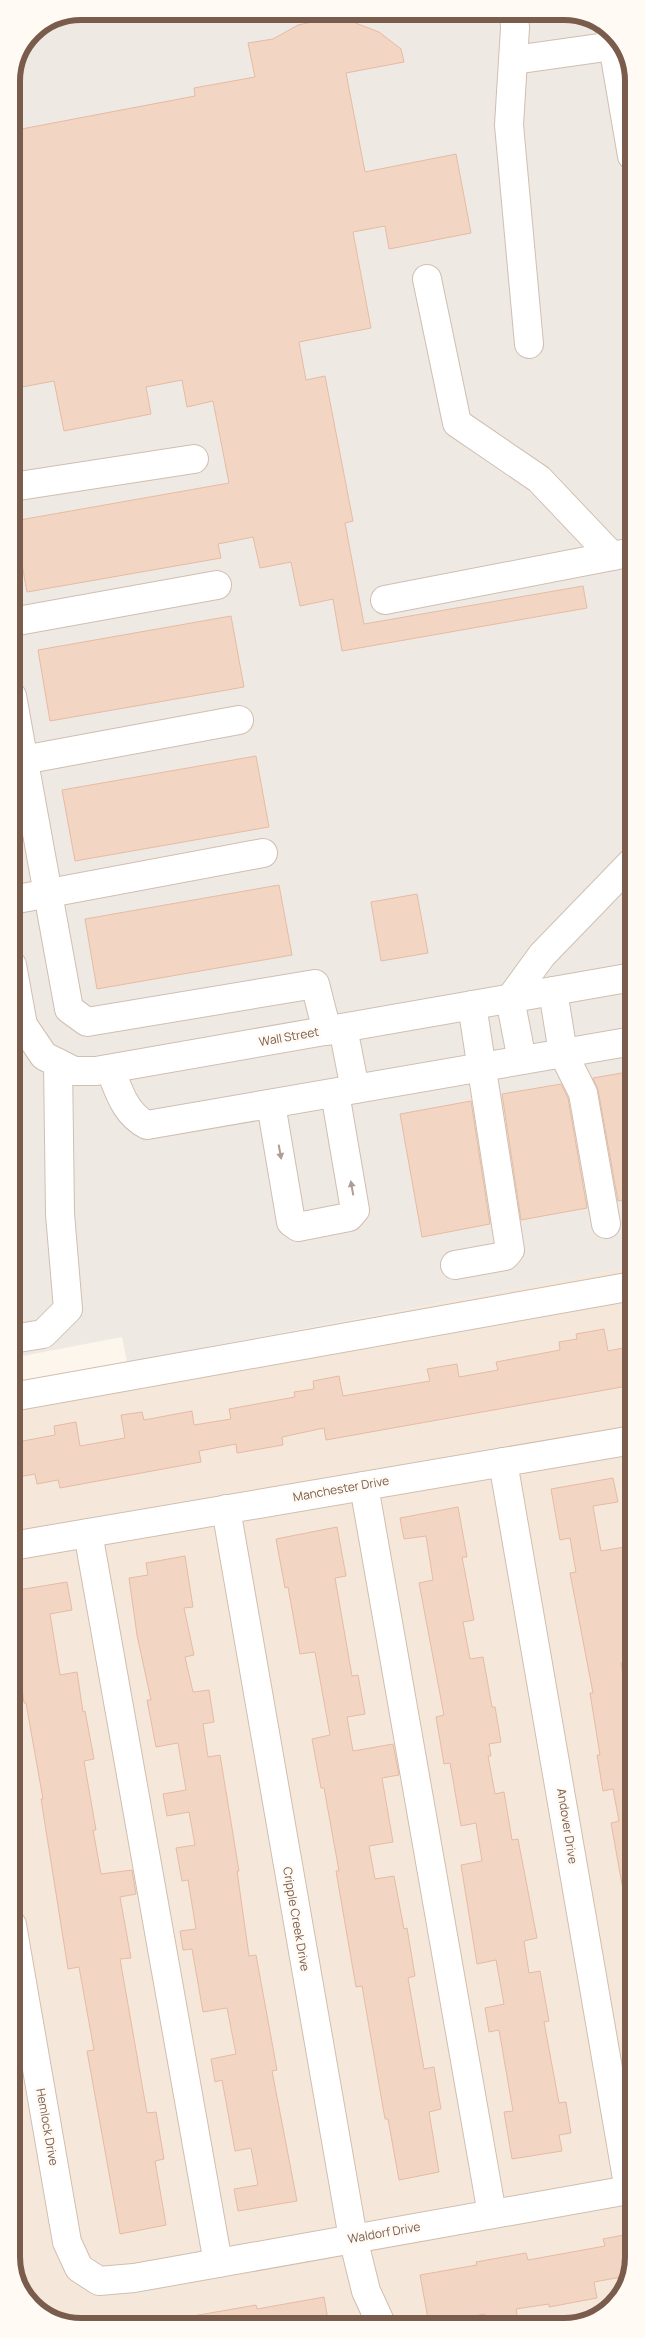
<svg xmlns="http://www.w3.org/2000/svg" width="645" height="2338" viewBox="0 0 645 2338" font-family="Manrope,sans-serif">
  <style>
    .residential { fill: #f5e8da }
    .industrial { fill: #efe9e4 }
    .building { fill: #f3d5c3; stroke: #e6bba3 }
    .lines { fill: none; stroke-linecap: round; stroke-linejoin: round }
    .minor-casing { stroke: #d1beb0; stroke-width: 30 }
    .minor { stroke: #fff; stroke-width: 28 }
    .oneway { fill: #af9d94 }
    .labels { text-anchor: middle; stroke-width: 4.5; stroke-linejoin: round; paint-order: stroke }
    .street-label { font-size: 12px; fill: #7a5c4d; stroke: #fffaf3 }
    .rim { fill: none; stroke: #7a5c4d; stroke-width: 6 }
  </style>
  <rect width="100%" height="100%" fill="#fdf6ec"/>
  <!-- residential -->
  <polygon class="residential" points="633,1267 634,2258 619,2300 578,2325 76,2327 35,2309 13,2271 12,1384"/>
  <!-- industrial -->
  <polygon class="industrial" points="81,11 573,12 610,29 632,67 633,1267 127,1362 122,1337 12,1358 11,80 32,31"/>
  <!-- building -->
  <g class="building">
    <polygon points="325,19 353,22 379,32 401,49 404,62 346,73 365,172 456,154 471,233 389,249 385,226 353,232 371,328 299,342 306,380 325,376 353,521 345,523 364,624 583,586 587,608 342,651 333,599 300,606 291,562 260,568 253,537 218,544 221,558 27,592 14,521 229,483 213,401 187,407 182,380 146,387 151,414 64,431 54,381 11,389 11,131 195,96 194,88 255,77 248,43 273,39 298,25"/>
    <polygon points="231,616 244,687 50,721 38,650"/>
    <polygon points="256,756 269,827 75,861 62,790"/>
    <polygon points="279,885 292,955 97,989 85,919"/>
    <polygon points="417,894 428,953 381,961 371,902"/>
    <polygon points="633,1071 633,1199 618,1201 598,1090 593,1078"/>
    <polygon points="561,1084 568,1098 587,1208 521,1220 502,1094"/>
    <polygon points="471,1101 490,1224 422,1237 400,1114"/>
    <polygon points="604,1329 608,1351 633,1346 633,1385 326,1440 324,1428 282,1437 283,1445 237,1453 236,1444 199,1451 201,1462 60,1488 58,1480 37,1484 35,1474 12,1478 12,1443 55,1435 54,1426 76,1422 80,1446 125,1438 121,1415 142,1412 144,1420 192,1411 194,1425 231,1419 229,1409 295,1397 294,1392 314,1389 313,1381 339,1376 343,1396 430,1381 427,1369 457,1364 459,1377 498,1370 496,1362 560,1350 559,1342 577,1339 576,1334"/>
    <polygon points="613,1478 618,1502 593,1506 601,1551 624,1547 633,1594 623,1596 633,1661 621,1663 628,1710 633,1709 634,1900 625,1901 611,1823 619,1821 613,1789 603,1791 597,1755 600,1755 590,1693 593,1693 570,1573 576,1572 570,1538 560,1540 551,1489"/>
    <polygon points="458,1507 467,1557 462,1557 474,1620 463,1622 470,1659 483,1657 492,1707 495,1707 501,1742 489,1744 491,1756 488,1756 495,1794 504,1792 512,1840 518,1839 537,1938 524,1941 529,1973 540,1971 549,2021 544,2022 559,2103 566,2102 571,2133 559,2135 562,2151 512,2159 504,2112 513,2111 499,2030 489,2032 485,2008 504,2004 496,1960 477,1964 461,1865 482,1861 476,1823 461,1826 450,1763 444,1764 436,1717 444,1715 419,1583 433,1580 426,1536 404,1539 400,1518"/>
    <polygon points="337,1527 346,1576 335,1578 352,1676 358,1675 365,1714 347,1717 353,1751 393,1744 399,1775 382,1778 393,1842 369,1846 375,1879 394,1876 404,1929 407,1928 415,1976 408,1978 424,2069 434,2067 441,2109 429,2112 439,2172 399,2180 388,2119 385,2119 362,1986 356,1987 336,1871 339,1871 324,1788 321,1788 312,1739 330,1735 315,1652 300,1654 288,1587 285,1588 276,1539"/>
    <polygon points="185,1556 193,1607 184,1608 194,1655 185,1657 193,1692 209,1690 214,1722 203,1724 208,1757 220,1755 239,1871 237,1871 249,1956 256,1955 277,2070 272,2071 297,2201 238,2211 234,2189 258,2185 251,2148 235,2151 222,2080 215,2082 211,2059 236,2054 227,2008 203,2012 192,1949 183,1950 180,1931 196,1929 188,1880 182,1881 176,1848 195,1845 189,1812 167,1816 163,1794 186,1790 178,1743 156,1747 147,1700 151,1700 137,1635 129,1578 148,1575 146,1563"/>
    <polygon points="67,1582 72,1610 50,1614 60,1675 77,1672 83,1712 85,1711 94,1759 84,1761 96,1830 93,1830 101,1874 132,1870 136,1894 120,1897 131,1958 120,1959 147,2113 156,2112 164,2159 155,2161 166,2225 120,2234 87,2051 94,2050 79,1967 68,1969 41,1799 43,1799 26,1703 24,1703 12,1620 12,1591"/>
    <polygon points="634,2233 634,2258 627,2276 594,2282 597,2298 549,2307 549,2304 516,2309 518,2320 487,2326 485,2314 429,2324 420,2275 477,2265 476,2262 526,2253 528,2260 605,2246 603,2239"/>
    <polygon points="324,2297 329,2326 188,2326 187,2317 256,2305 257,2309"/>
  </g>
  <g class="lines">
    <defs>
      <g id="minor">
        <polyline points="514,12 515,28 509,125 529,344"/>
        <polyline points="610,28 632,156"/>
        <polyline points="514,60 613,46"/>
        <polyline points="427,279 457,423 539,479 612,556"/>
        <polyline points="12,487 194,459"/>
        <polyline points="385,600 633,552"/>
        <polyline points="12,622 217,585"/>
        <polyline points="12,696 69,1009 87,1022 315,984 327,1031"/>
        <polyline points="23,760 239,720"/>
        <polyline points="12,900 263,853"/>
        <polyline points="12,965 23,1025 44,1056 74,1071 96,1071 633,977"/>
        <polyline points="553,991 563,1053 583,1093 606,1224"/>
        <polyline points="343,1028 355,1089"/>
        <polyline points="522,1060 510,999 542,955 633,861"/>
        <path d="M110,1069C119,1091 125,1114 147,1125L633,1041"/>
        <polyline points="271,1104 291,1222 298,1227 349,1217 355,1210 335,1093"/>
        <polyline points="455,1265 505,1256 510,1250 472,1005"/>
        <polyline points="12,1339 43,1334 68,1309 60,1214 58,1063"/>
        <polyline points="12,1397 633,1286"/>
        <path d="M503,1462C546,1705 585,1948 629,2190"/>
        <polyline points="364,1486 492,2214"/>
        <polyline points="226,1509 353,2238 366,2291 382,2326"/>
        <polyline points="88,1533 218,2263"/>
        <polyline points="12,1546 633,1440"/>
        <polyline points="12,1925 67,2242 79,2268 99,2281 134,2278 634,2189"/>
      </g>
    </defs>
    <!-- minor casing -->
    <use href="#minor" class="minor-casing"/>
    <!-- minor -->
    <use href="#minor" class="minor"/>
  </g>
  <!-- one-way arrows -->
  <defs><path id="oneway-solid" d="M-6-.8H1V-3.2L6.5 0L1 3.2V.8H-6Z" transform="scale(1.25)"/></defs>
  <g class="oneway">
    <use href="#oneway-solid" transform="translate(280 1152) rotate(80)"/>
    <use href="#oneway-solid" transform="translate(352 1188) rotate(-100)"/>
  </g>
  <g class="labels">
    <!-- street labels -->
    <g class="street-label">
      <text transform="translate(289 1037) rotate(-10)" y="4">Wall Street</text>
      <text transform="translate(341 1489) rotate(-10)" y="4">Manchester Drive</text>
      <text transform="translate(567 1826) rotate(81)" y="4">Andover Drive</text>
      <text transform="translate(296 1919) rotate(80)" y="4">Cripple Creek Drive</text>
      <text transform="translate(47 2127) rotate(80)" y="4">Hemlock Drive</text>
      <text transform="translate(384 2233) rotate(-10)" y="4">Waldorf Drive</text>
    </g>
  </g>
  <!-- crop -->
  <path d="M0 0H645V2338H0ZM81 20H564A61 61 0 0 1 625 81V2257A61 61 0 0 1 564 2318H81A61 61 0 0 1 20 2257V81A61 61 0 0 1 81 20Z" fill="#fffaf3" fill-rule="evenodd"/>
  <path class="rim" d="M81 20H564A61 61 0 0 1 625 81V2257A61 61 0 0 1 564 2318H81A61 61 0 0 1 20 2257V81A61 61 0 0 1 81 20Z"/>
</svg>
